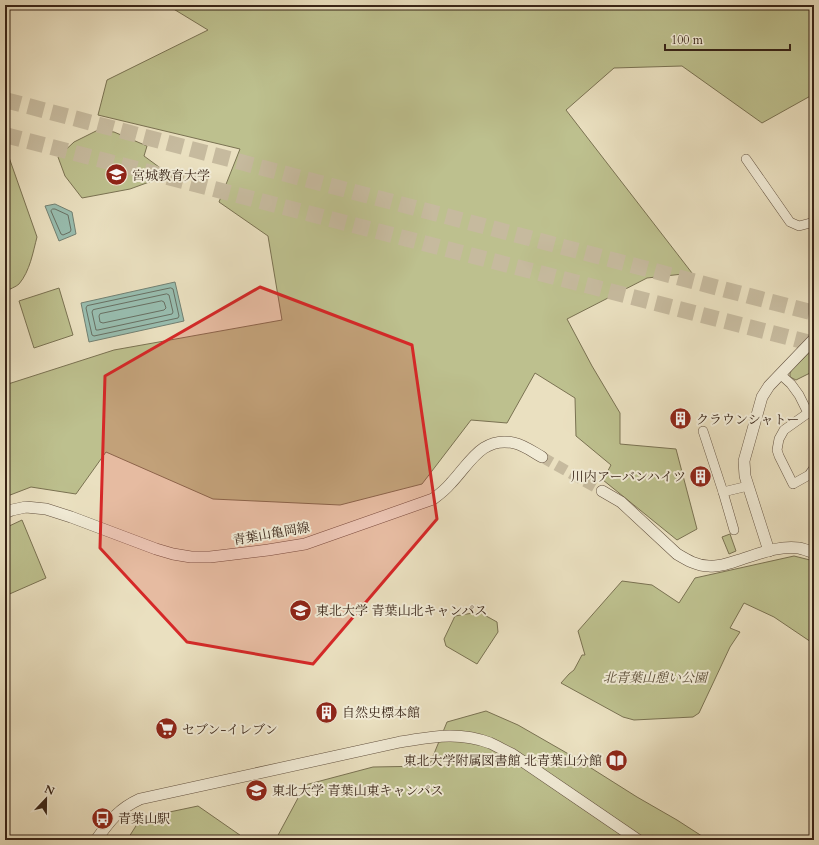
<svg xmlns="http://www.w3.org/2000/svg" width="819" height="845" viewBox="0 0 819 845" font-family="Cardo,'Noto Serif JP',serif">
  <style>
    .green { fill: #bdc08e; stroke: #7a7252 }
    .water { fill: #98bdaf; stroke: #728072 }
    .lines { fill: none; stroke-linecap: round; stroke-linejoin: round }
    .shore { stroke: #687063; stroke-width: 1 }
    .tertiary-tunnel { stroke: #c6ba9e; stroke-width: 11; stroke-dasharray: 11 5.5; stroke-linecap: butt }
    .motorway-tunnel { stroke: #c6ba9e; stroke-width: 16; stroke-dasharray: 16 8; stroke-linecap: butt }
    .minor-casing { stroke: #645341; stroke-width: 10 }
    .tertiary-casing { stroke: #645341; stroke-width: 12 }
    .minor { stroke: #f1ebd6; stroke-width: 9 }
    .tertiary { stroke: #f1ebd6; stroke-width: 11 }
    .marked { fill: #d62828; fill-opacity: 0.2; stroke: #d62828; stroke-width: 3; stroke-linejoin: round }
    .labels { text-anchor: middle; stroke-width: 4; stroke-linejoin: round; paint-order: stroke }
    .poi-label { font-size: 13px; fill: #382417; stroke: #f1ebd6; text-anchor: start }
    .street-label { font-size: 13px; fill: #382417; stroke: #f1ebd6 }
    .park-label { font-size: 13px; font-style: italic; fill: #594b35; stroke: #f1ebd6 }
  </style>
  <rect width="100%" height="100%" fill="#eae0c0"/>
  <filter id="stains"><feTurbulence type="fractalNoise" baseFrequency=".005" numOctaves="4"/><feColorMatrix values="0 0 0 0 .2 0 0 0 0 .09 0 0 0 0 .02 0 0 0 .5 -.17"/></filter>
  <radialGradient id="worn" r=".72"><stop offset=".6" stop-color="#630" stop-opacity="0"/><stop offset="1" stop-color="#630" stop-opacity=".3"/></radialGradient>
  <!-- green -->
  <g class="green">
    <polygon points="167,5 814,5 814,94 762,123 682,66 614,68 566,110 692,273 647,278 567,319 592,366 620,413 620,444 676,449 697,529 677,540 603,480 611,465 576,436 575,398 535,373 507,423 471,420 422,484 340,505 213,499 106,452 76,494 31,487 5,497 5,385 114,350 282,320 268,236 219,202 240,149 98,115 107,80 208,30"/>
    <polygon points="98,130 114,132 147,146 144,156 159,167 152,181 130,189 82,198 65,176 58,157 74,142"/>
    <path d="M5,146L37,237C33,252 30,271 19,284C16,287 9,289 5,292Z"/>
    <polygon points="59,288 73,335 34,348 19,301"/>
    <polygon points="814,347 814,371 796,380 790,377 790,373 792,369 797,365"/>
    <polygon points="22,520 46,578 5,596 5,528"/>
    <polygon points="730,534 736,551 729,554 722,537"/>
    <polygon points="794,556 814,561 814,644 774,617 744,603 730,628 740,632 730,647 699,713 693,717 634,720 623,717 561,683 569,674 574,670 582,655 585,655 578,631 622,581 652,585 679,603 695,578"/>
    <polygon points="479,612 497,622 498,632 477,664 446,646 444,639 455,616"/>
    <polygon points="486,711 518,725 572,756 637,797 677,820 708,840 277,840 276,839 305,785 373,767 429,766 447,722"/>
    <polygon points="198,806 247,840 127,840 141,818"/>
  </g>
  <!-- water -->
  <g class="water">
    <polygon points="55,204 72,212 76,234 59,241 45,206"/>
    <polygon points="175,282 184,321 89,342 81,303"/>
  </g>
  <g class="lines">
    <!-- shore -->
    <g class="shore">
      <polygon points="53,209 55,209 68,215 71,230 70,232 63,235 61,234 51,211"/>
      <polygon points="171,288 173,289 179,316 178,318 94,336 92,335 86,308 87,306"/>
      <polygon points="167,294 169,295 173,312 172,314 98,330 96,330 92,312 93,310"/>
      <polygon points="162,301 164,302 166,308 164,310 103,323 100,322 99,316 100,314"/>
    </g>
    <!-- tertiary-tunnel -->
    <polyline class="tertiary-tunnel" points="542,457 602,491"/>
    <!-- motorway-tunnel -->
    <g class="motorway-tunnel">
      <polyline points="5,100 814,313"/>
      <polyline points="5,135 814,344"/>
    </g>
    <defs>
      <g id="minor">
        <polyline points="746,159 790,222 799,226 814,222"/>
        <polyline points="780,374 791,384 799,395 808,413 784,430 779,439 777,450 779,456 793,484 809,475 814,468"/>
        <polyline points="703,431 723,492"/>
        <polyline points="734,530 723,492 748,486"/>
      </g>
      <g id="tertiary">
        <path d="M602,491L621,502L677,554C687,560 697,566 709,566C718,567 727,564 736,561C756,555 778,545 799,548C804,549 809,551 814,553"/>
        <path d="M5,513L12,510L26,507L46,509L71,517L156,549L173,554L191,557H210L268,550L305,544L433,499C440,494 446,489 451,483C470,463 482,436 514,443C524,445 533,452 542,457"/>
        <polyline points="769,551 745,476 744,461 762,397 769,386 814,339"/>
        <path d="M96,840C109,822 118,809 140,799L400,742C432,737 458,731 490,743C497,746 505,751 512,754L638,840"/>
      </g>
    </defs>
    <!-- minor casing -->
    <use href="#minor" class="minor-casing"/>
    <!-- tertiary casing -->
    <use href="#tertiary" class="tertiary-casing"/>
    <!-- minor -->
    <use href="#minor" class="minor"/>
    <!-- tertiary -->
    <use href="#tertiary" class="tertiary"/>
  </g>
  <!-- marked area -->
  <path class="marked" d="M260,287L412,345L437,519L313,664L187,642L100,548L105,376Z"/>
  <!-- icons -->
  <defs>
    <symbol id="university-disc" viewBox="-11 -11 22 22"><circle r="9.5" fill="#8f2418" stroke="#f1ebd6"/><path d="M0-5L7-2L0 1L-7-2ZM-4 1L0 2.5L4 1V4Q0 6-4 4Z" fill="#fff"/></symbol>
    <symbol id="building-disc" viewBox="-11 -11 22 22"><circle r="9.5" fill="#8f2418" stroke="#f1ebd6"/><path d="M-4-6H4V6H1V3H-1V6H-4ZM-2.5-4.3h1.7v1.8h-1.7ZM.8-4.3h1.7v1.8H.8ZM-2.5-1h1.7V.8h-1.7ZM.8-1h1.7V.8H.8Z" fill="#fff"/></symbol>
    <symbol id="supermarket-disc" viewBox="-11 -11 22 22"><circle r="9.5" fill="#8f2418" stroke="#f1ebd6"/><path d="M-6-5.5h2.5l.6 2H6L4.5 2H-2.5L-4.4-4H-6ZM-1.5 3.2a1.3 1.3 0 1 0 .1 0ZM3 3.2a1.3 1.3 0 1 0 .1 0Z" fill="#fff"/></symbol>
    <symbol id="library-disc" viewBox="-11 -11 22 22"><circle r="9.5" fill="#8f2418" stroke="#f1ebd6"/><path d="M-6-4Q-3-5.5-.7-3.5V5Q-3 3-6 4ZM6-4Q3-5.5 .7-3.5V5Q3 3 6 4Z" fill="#fff"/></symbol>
    <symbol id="bus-disc" viewBox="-11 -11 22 22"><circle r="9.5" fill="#8f2418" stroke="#f1ebd6"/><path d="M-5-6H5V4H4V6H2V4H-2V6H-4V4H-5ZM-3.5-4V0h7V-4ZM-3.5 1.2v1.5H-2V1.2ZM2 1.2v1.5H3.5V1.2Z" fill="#fff"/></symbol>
  </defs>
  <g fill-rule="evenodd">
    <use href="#university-disc" x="104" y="162" width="25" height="25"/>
    <use href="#building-disc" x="668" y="406" width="25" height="25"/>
    <use href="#building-disc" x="688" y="464" width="25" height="25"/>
    <use href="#university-disc" x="288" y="598" width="25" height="25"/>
    <use href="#building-disc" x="314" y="700" width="25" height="25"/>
    <use href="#supermarket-disc" x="154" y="716" width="25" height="25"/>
    <use href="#library-disc" x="604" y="748" width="25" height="25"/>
    <use href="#university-disc" x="244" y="778" width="25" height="25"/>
    <use href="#bus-disc" x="90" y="806" width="25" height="25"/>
  </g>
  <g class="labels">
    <!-- poi labels -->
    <g class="poi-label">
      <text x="132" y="180">宮城教育大学</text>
      <text x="696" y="424">クラウンシャトー</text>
      <text x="686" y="481" text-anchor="end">川内アーバンハイツ</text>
      <text x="316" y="615">東北大学 青葉山北キャンパス</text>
      <text x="342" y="717">自然史標本館</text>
      <text x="182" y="734">セブン-イレブン</text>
      <text x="602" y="765" text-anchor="end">東北大学附属図書館 北青葉山分館</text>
      <text x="272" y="795">東北大学 青葉山東キャンパス</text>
      <text x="118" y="823">青葉山駅</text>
    </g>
    <!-- street labels -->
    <g class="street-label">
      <text transform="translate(271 533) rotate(-10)" y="5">青葉山亀岡線</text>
    </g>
    <!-- park labels -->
    <g class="park-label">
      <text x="655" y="682">北青葉山憩い公園</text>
    </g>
  </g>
  <!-- margin -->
  <rect width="819" height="845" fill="none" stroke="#eae0c0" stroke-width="20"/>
  <rect x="6" y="6" width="807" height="833" fill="none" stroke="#382417" stroke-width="2"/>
  <rect x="10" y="10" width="799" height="825" fill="none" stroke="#382417"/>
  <!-- north arrow -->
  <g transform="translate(46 799) rotate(22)" stroke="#f1ebd6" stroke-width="3" paint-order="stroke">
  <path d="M0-3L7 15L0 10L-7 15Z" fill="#382417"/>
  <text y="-6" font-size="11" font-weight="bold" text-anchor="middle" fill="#382417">N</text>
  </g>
  <!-- scale -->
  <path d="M665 44v6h125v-6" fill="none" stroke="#382417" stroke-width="2"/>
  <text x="671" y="44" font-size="12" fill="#382417" stroke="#f1ebd6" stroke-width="3" paint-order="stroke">100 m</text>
  <rect width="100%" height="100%" filter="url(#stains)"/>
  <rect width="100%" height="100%" fill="url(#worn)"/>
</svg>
